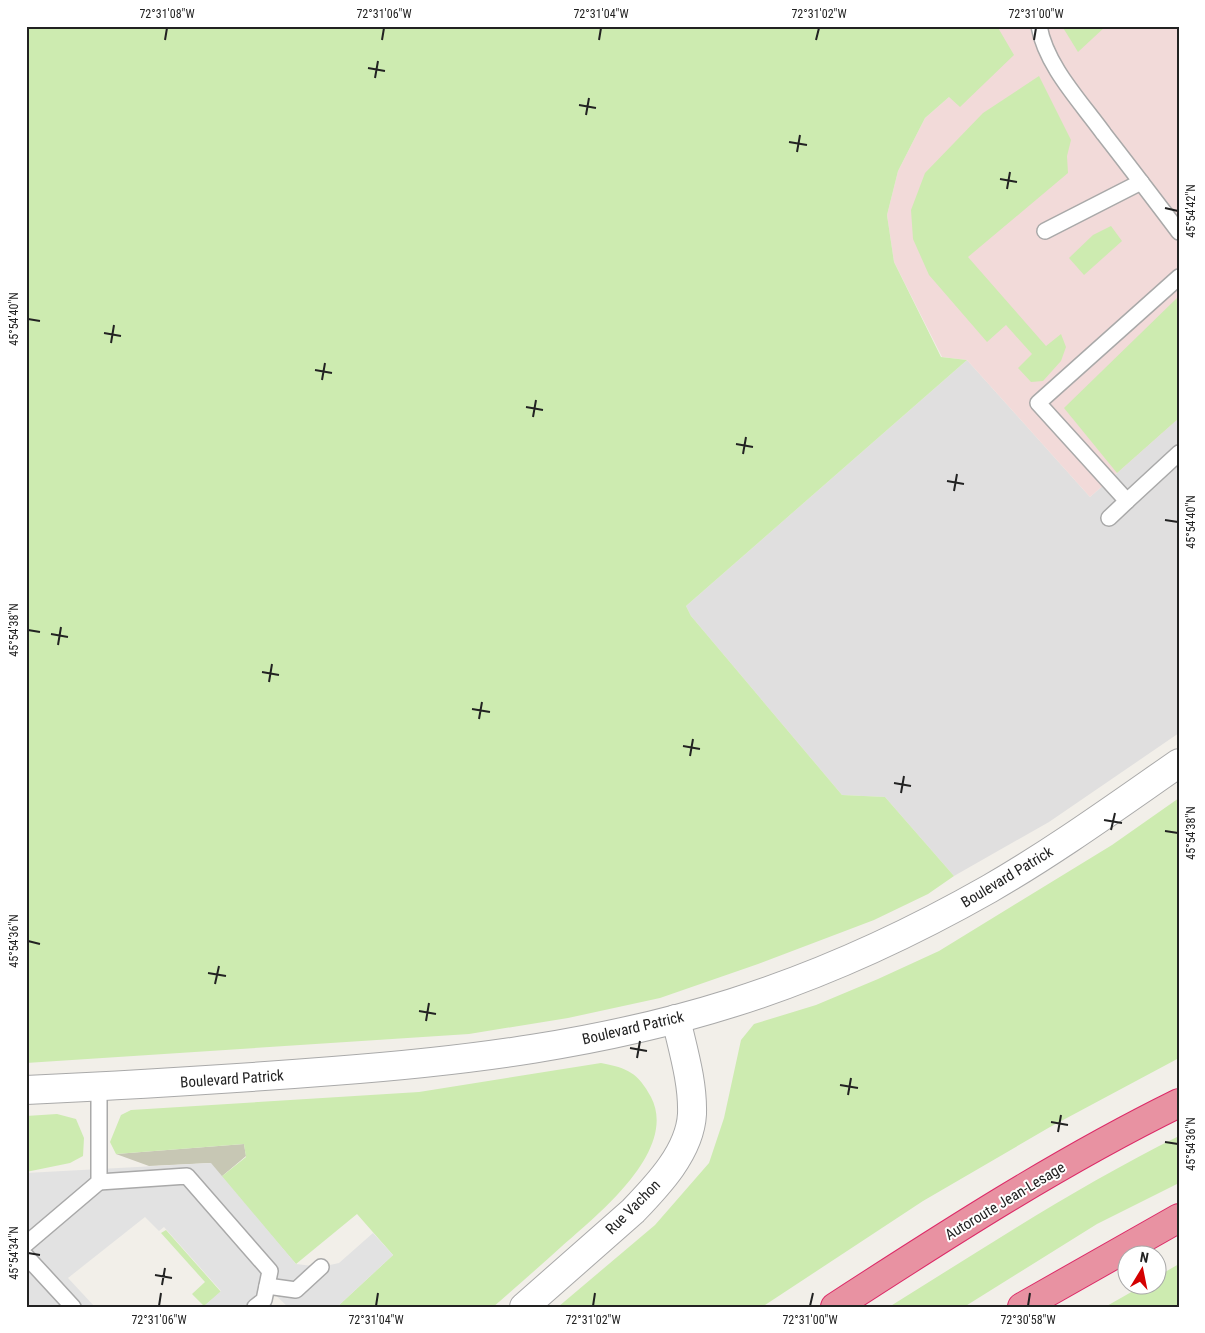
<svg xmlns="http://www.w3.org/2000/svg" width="1205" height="1333" viewBox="0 0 1205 1333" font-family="'Roboto Condensed',sans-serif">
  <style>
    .residential { fill: #e0dfdf }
    .commercial { fill: #f2dad9 }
    .construction { fill: #c7c7b4 }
    .grass { fill: #cdebb0 }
    .parking { fill: #e2e2e2 }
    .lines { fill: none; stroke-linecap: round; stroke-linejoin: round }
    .service-casing { stroke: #a9a9a9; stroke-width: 18 }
    .minor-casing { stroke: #a9a9a9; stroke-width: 30 }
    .tertiary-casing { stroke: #a9a9a9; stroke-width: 30 }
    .motorway-casing { stroke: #dc2a67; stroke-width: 30 }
    .service { stroke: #fff; stroke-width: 15 }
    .minor { stroke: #fff; stroke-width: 28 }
    .tertiary { stroke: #fff; stroke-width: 28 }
    .motorway { stroke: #e892a2; stroke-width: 28 }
    .ticks { fill: none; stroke: #222; stroke-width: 2 }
    .labels { text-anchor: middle; stroke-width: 4; stroke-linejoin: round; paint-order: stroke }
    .street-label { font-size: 15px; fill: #222; stroke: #fff }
    .neatline { fill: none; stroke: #222; stroke-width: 2 }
    .ticks-label { font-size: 12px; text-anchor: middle; fill: #222 }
  </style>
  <rect width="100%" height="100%" fill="#f2efe9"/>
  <!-- residential -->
  <polygon class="residential" points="967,360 1090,497 1179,418 1179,733 1049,822 954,876 885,797 842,795 691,616 686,606"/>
  <!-- commercial -->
  <polygon class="commercial" points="912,26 1179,26 1179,418 1090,497 967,360 942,357 894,262 887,215 898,171 925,118 949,97"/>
  <!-- construction -->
  <polygon class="construction" points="244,1144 246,1156 221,1177 210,1163 149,1166 116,1154"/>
  <!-- grass -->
  <g class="grass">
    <polygon points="26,26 997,26 1014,55 960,107 949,97 925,118 898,171 887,215 894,262 941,357 967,360 686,606 691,616 842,795 885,797 954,876 928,894 874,920 758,964 660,998 568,1018 469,1034 26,1063"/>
    <polygon points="1062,26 1106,26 1078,52"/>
    <polygon points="1039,76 1071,140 1067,156 1068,173 968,257 1046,346 1061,334 1066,347 1061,361 1043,381 1031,382 1018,368 1032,354 1006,325 987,342 929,275 913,239 911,210 925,173 983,113"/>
    <polygon points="1111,226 1122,241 1084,275 1069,258 1093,235"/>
    <polygon points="1177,298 1179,418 1117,473 1064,408"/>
    <polygon points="1179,798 1179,1058 1050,1127 923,1201 762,1307 558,1307 655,1225 709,1163 724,1118 741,1040 754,1024 816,1005 878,979 939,951 1112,845"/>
    <path d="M601,1063C628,1068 638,1073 651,1097C679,1151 596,1216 561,1247C539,1267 516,1287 493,1307H337L393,1255L357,1214L296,1264L221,1177L246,1157L244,1144L116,1154L110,1142L121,1115L131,1110L419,1092Z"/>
    <polygon points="57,1114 76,1119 84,1138 83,1156 70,1163 26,1172 26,1116"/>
    <path d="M1179,1136V1183L1097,1224L964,1307H889C984,1248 1078,1186 1179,1136Z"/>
    <polygon points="166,1230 221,1292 204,1306 192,1294 205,1282 161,1233"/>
    <polygon points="1179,1264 1179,1307 1105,1307 1142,1286 1158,1286 1158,1276"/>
  </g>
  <!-- parking -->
  <polygon class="parking" points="211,1163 296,1264 321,1267 339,1263 373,1233 393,1255 337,1307 288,1307 267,1287 255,1307 203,1307 221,1291 164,1227 159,1231 145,1217 68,1278 95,1307 26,1307 26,1173"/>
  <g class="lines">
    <defs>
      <g id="service">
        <path d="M1039,26C1046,66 1081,102 1104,134C1129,166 1154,199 1179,232"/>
        <polyline points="1045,231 1141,182"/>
        <polyline points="1179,277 1038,403 1127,501 1179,453"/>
        <polyline points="1109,518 1127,501"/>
        <polyline points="99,1182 187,1176 270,1271 264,1300 255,1307"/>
        <polyline points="26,1244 99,1182 99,1086"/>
        <polyline points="26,1256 73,1307"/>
        <polyline points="267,1286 296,1290 321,1267"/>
      </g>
      <path id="minor" d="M524,1307L633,1211C657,1186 690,1152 692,1114C693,1082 683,1050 676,1019"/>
      <path id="tertiary" d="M26,1090C129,1085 231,1079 333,1071C467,1061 602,1044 732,1003C821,975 908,935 989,889C1055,851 1117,806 1179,763"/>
      <g id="motorway">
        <path d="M835,1307C946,1235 1059,1162 1179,1103"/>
        <polyline points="1022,1307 1179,1218"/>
      </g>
    </defs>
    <!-- service casing -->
    <use href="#service" class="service-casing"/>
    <!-- minor casing -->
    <use href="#minor" class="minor-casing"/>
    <!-- tertiary casing -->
    <use href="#tertiary" class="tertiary-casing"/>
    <!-- motorway casing -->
    <use href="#motorway" class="motorway-casing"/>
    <!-- service -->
    <use href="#service" class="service"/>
    <!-- minor -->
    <use href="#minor" class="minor"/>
    <!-- tertiary -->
    <use href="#tertiary" class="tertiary"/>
    <!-- motorway -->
    <use href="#motorway" class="motorway"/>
  </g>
  <!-- ticks -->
  <path class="ticks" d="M165,40L167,28M382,40L384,28M599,40L601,28M816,40L819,28M1034,40L1036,28M368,68L385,71M375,78L378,61M579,105L596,108M586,115L589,98M789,142L807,145M797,152L800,135M1000,179L1017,182M1007,189L1010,172M1165,208L1178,211M28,319L40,321M104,333L121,336M111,343L114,325M315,370L332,373M322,380L325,363M526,407L543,410M533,417L536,400M736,444L753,447M743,454L746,437M947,481L964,484M954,491L957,474M1165,520L1178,522M28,630L40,632M51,634L68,637M58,645L61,627M262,672L279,675M269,682L272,664M472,709L490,712M479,719L482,702M683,746L700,749M690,756L693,739M894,783L911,786M901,793L904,776M1104,820L1122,823M1111,830L1115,813M1165,831L1178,833M28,941L40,944M208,973L226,976M215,984L219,966M419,1011L436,1014M426,1021L429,1003M630,1048L647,1051M637,1058L640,1041M840,1085L858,1088M848,1095L851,1078M1051,1122L1068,1125M1058,1132L1061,1115M1165,1142L1178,1144M28,1253L40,1255M155,1275L172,1278M162,1285L165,1268M159,1306L161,1293M376,1306L378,1293M593,1306L595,1293M810,1306L813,1293M1028,1306L1030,1293"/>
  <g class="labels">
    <!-- street labels -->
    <g class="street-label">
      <text transform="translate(1007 877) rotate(-31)" y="5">Boulevard Patrick</text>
      <text transform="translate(633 1028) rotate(-13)" y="5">Boulevard Patrick</text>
      <text transform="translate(232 1079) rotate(-4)" y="5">Boulevard Patrick</text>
      <text transform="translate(1005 1201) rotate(-31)" y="5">Autoroute Jean-Lesage</text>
      <text transform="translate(633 1207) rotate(-45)" y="5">Rue Vachon</text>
    </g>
  </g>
  <!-- border -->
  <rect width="1205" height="1333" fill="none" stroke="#ffffff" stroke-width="55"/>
  <!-- north arrow -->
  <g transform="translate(1142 1270) rotate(10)"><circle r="24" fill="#ffffff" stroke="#a7a7a7"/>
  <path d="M0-4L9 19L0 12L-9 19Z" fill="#d40000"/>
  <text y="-8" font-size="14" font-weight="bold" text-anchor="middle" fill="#222222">N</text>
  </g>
  <rect x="28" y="28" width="1150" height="1278" class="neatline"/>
  <g class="ticks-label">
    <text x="167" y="18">72°31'08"W</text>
    <text x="384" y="18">72°31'06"W</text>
    <text x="601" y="18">72°31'04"W</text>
    <text x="819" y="18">72°31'02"W</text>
    <text x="1036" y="18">72°31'00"W</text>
    <text transform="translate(1191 211) rotate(-90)" y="4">45°54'42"N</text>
    <text transform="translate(14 319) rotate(-90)" y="4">45°54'40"N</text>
    <text transform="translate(1191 522) rotate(-90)" y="4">45°54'40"N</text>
    <text transform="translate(14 630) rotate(-90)" y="4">45°54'38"N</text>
    <text transform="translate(1191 833) rotate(-90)" y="4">45°54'38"N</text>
    <text transform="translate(14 941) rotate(-90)" y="4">45°54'36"N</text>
    <text transform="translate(1191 1144) rotate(-90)" y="4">45°54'36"N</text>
    <text transform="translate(14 1253) rotate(-90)" y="4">45°54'34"N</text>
    <text x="159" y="1324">72°31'06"W</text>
    <text x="376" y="1324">72°31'04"W</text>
    <text x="593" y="1324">72°31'02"W</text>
    <text x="810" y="1324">72°31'00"W</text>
    <text x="1028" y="1324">72°30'58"W</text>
  </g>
</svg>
